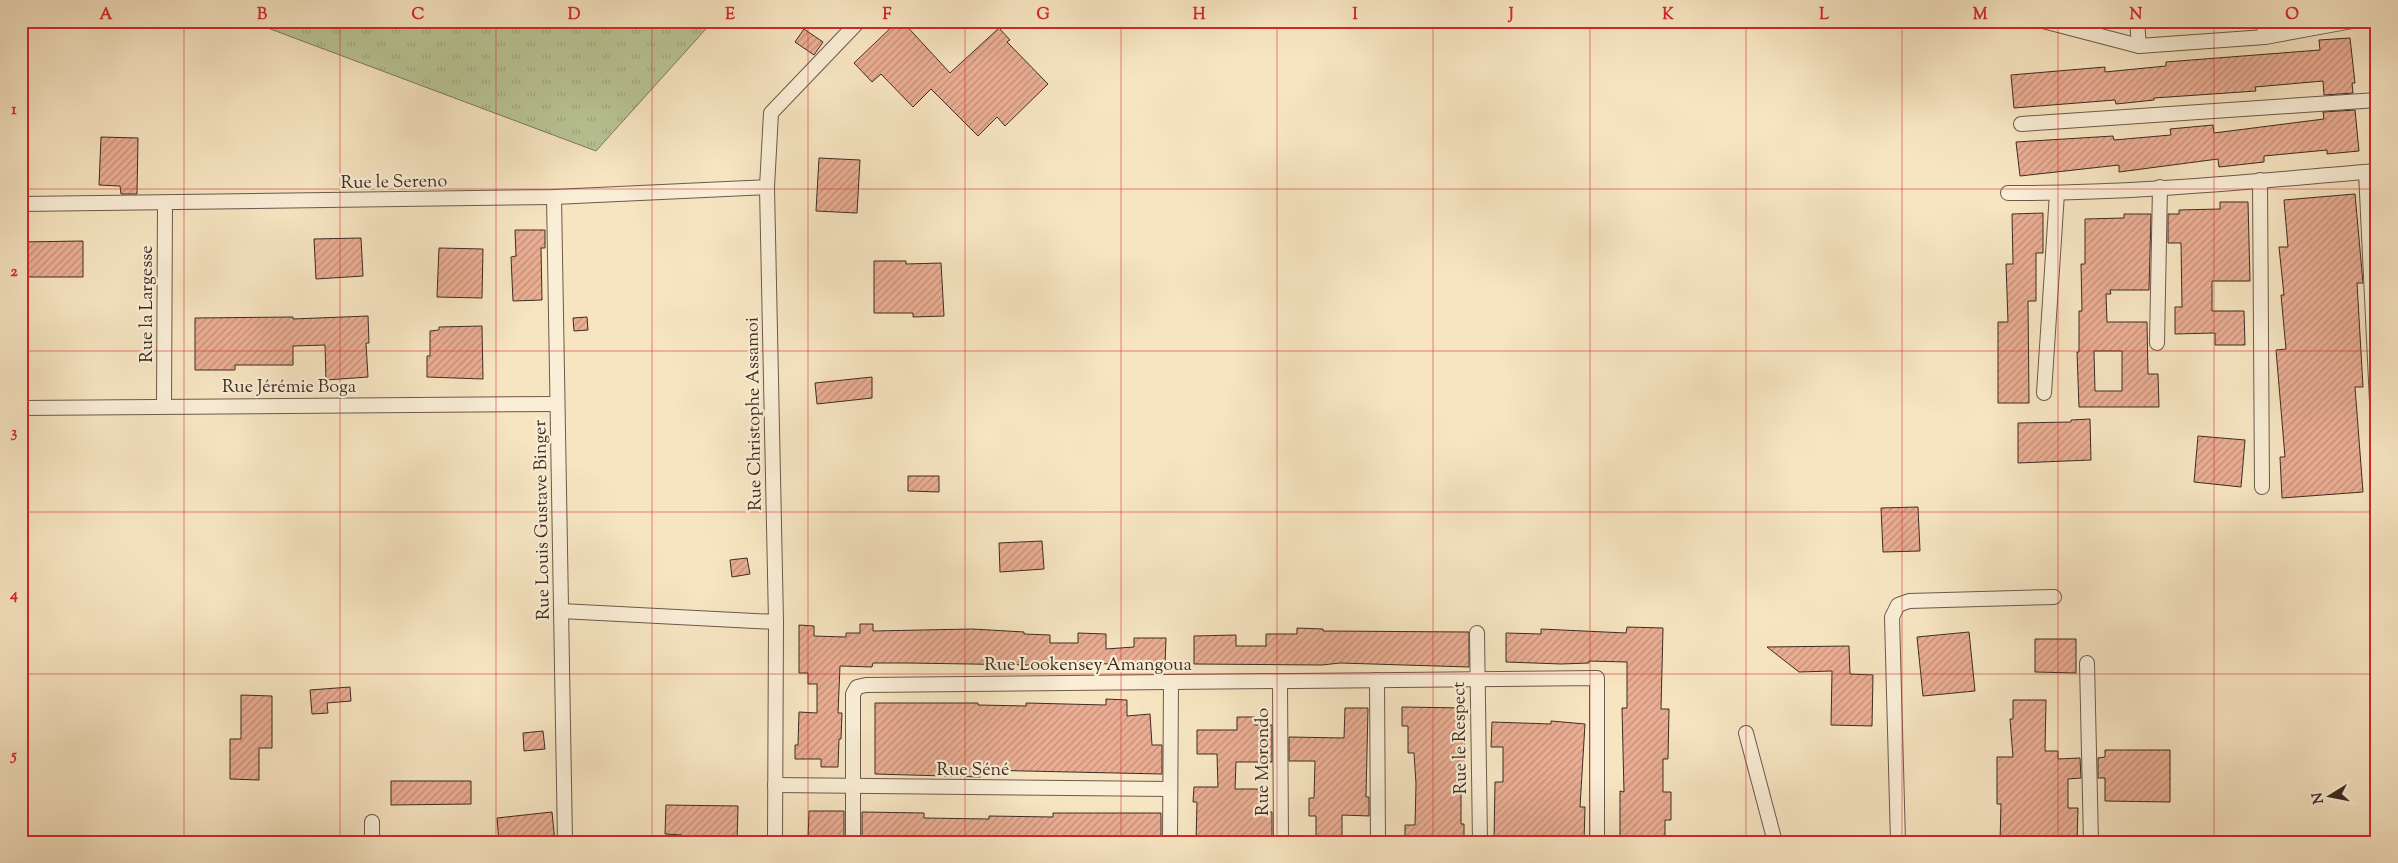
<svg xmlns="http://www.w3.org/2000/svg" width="2398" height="863" viewBox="0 0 2398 863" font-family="'Sorts Mill Goudy',serif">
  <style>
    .grass { fill: url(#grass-tufts); stroke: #7b785c }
    .building { fill: url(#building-hatch); stroke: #3d2c21; fill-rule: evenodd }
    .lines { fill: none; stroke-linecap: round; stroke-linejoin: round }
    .street-casing { stroke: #6c5a49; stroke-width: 16 }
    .street { stroke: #faeed7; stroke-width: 14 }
    .grid { fill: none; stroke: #d62828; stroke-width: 1; stroke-opacity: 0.55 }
    .labels { text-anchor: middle; stroke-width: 4.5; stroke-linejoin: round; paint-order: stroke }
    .street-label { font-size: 18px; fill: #3d2c21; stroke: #faeed7 }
    .neatline { fill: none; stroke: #d62828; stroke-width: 2 }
    .grid-label { font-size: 16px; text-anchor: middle; font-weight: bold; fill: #d62828 }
  </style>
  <defs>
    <pattern id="grass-tufts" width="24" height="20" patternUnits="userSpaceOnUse" patternTransform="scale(1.25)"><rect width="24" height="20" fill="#b9c596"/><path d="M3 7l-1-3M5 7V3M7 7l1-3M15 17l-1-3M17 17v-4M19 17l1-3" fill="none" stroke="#a0a981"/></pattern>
    <pattern id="building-hatch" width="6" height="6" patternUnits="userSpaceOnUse" patternTransform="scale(1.25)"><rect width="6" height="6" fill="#ebae94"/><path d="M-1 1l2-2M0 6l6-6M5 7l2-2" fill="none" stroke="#c08e78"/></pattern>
  </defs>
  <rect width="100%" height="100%" fill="#f7e5c2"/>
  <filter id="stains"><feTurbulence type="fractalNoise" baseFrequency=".004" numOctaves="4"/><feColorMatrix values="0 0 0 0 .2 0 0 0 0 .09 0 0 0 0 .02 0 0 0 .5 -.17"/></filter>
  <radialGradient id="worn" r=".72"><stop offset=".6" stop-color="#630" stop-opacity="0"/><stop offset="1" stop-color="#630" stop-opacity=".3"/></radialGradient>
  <!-- grass -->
  <polygon class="grass" points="249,21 713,21 596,151"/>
  <!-- building -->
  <g class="building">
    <polygon points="898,21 902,21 950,73 999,28 1010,40 1007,42 1048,84 1005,126 997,117 978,136 931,89 913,107 881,74 872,82 854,63"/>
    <polygon points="804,29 823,42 814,55 795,42"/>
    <polygon points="2350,38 2355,83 2352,83 2353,93 2324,95 2323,81 2255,87 2256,91 2154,98 2154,100 2116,104 2115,100 2014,108 2011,75 2105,67 2105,72 2166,66 2166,62 2320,50 2319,40"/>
    <polygon points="2355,110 2359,151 2327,154 2327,150 2264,156 2264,162 2219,167 2218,159 2119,172 2119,165 2020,176 2016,142 2113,136 2114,140 2171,135 2170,129 2213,125 2214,133 2324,119 2323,112"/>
    <polygon points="101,137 138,138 137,194 121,194 120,186 99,185"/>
    <polygon points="819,158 860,160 857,213 816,211"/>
    <polygon points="2355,194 2363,283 2357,283 2363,387 2355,387 2363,492 2282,498 2280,457 2285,457 2276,350 2286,349 2281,295 2284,295 2279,247 2288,247 2284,200"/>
    <polygon points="2220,202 2248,202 2250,281 2212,281 2212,311 2244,311 2245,345 2215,345 2215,333 2175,334 2175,307 2182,307 2181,243 2168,243 2168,214 2179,214 2179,210 2220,209"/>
    <polygon points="2043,213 2043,253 2036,253 2036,301 2028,301 2029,403 1998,403 1998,322 2008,322 2006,264 2013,264 2012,214"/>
    <path d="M2124,214H2151L2149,290H2110L2111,294H2106L2107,322H2147L2148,374H2158L2159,407H2079L2077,352H2079V311H2082L2081,264H2085V219L2124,218ZM2094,351H2122V391H2095Z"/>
    <polygon points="515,230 545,230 545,248 541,248 542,300 513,301 511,257 516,256"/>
    <polygon points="361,238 363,276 316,279 314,239"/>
    <polygon points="83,241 83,277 21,277 21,242"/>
    <polygon points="439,248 483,249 482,298 437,297"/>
    <polygon points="874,261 906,261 906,264 941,263 944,316 913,317 913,313 874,313"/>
    <polygon points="368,316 369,343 366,343 368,377 326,380 325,345 293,346 293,365 235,365 235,370 195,370 195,318 293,317 293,319"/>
    <polygon points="587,317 588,330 574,331 573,318"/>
    <polygon points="482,326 483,379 427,377 427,356 430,356 430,331 439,330 439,327"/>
    <polygon points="872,377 872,398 817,404 815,383"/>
    <polygon points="2090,419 2091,460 2018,463 2018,423 2071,422 2071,420"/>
    <polygon points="2198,436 2245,440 2241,487 2194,482"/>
    <polygon points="908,476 939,476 939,492 908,491"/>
    <polygon points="1918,507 1920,551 1883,552 1881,508"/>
    <polygon points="1042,541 1044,569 1000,572 999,543"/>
    <polygon points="747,558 750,574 732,577 730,560"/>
    <polygon points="860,624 873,624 873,631 972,629 1024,632 1024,634 1050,635 1050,643 1078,643 1078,633 1106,634 1106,649 1134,647 1134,638 1166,638 1165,666 1134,665 1134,662 1110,664 1063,662 1063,665 1032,665 907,663 873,663 872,667 840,666 838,713 842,713 841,739 839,739 838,767 821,767 821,759 795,759 795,745 798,745 799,712 817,713 817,684 808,684 808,673 799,673 799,625 814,626 814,636 846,637 846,633 860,633"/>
    <polygon points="1627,627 1663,628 1661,709 1669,709 1668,759 1663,759 1663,792 1671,792 1671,820 1665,820 1665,842 1620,841 1620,791 1624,792 1622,708 1627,708 1627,662 1589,661 1589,663 1561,664 1506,662 1506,633 1541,634 1541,629 1626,633"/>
    <polygon points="1297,628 1323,629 1323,631 1469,632 1469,667 1340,663 1322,665 1194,664 1194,636 1236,635 1236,646 1266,646 1266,634 1297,634"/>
    <polygon points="1969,632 1975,691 1923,696 1917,637"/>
    <polygon points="2035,639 2076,639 2076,673 2035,672"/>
    <polygon points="1849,646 1850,674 1873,675 1872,726 1831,725 1832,671 1799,672 1767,647"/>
    <polygon points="350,687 351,701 327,703 328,713 312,714 310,690"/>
    <polygon points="241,695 272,696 272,748 259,748 259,780 230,779 230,739 241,739"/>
    <polygon points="1106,699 1127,700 1127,716 1150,714 1152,745 1162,745 1162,774 980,770 980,777 875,774 875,703 978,703 978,705 1026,706 1026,703 1106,705"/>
    <polygon points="2013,700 2046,700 2045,751 2058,751 2058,759 2080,758 2081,778 2068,779 2068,808 2078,808 2077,842 2000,842 2001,804 1997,804 1997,757 2013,757 2010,719 2013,719"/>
    <polygon points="1402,707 1465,708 1464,779 1461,779 1461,824 1464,824 1464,842 1405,842 1405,825 1415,825 1416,784 1414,753 1408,753 1408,726 1402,726"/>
    <polygon points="1345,708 1368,708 1366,797 1369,797 1369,816 1342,815 1342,842 1316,842 1316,816 1309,816 1309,798 1314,798 1315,761 1289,761 1289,737 1344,738"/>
    <polygon points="1237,717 1255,717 1255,725 1272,725 1272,762 1236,762 1235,789 1260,789 1260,812 1272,812 1272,842 1248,842 1248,837 1220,836 1219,842 1196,842 1197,802 1193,802 1194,787 1218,787 1217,754 1197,754 1197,730 1237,730"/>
    <polygon points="1551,721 1585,724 1580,807 1585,807 1584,842 1494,842 1495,782 1503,782 1503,747 1491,747 1492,722 1551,724"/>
    <polygon points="543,731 545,749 524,751 523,733"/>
    <polygon points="2105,750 2170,750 2170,802 2105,801 2105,778 2098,778 2098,758 2105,757"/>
    <polygon points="391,781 471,781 471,804 391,805"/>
    <polygon points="666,805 738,806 737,842 682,842 682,835 665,834"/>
    <polygon points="809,811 844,811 844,841 808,840"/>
    <polygon points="552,812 555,842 499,842 497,818"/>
    <polygon points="862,812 924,813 924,818 989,819 989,816 1053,817 1053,813 1161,813 1161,842 862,841"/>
  </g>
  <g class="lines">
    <defs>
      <g id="street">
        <polyline points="2043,21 2139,46 2265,37 2352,21"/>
        <polyline points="2137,21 2139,46"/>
        <polyline points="2264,21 2265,37"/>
        <polyline points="2021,124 2377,100"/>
        <polyline points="2366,172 2377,402"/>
        <polyline points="2260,180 2262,487"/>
        <path d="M2008,193C2131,194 2254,181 2377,171"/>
        <polyline points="554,197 565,842"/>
        <polyline points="21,204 554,197 767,187"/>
        <polyline points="2157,343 2160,187"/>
        <polyline points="2044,393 2057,193"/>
        <polyline points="164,406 165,203"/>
        <polyline points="21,408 557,404"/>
        <polyline points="561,611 776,622"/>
        <polyline points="1477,633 1480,842"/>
        <polyline points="2087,663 2091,842"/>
        <polyline points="1377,680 1378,842"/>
        <polyline points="1280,682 1281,842"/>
        <polyline points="1746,733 1775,842"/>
        <polyline points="775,785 1170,789"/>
        <polyline points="372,842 372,822"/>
        <polyline points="775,842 776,622 767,187 771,113 859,21"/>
        <polyline points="853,842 853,694 857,687 866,685 1597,678 1597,842"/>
        <polyline points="1170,842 1171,682"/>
        <polyline points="1898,842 1892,617 1898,605 1909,601 2054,597"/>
      </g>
    </defs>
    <!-- street casing -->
    <use href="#street" class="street-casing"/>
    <!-- street -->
    <use href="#street" class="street"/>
  </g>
  <!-- grid -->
  <path class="grid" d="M184,21V842M340,21V842M496,21V842M652,21V842M808,21V842M965,21V842M1121,21V842M1277,21V842M1433,21V842M1590,21V842M1746,21V842M1902,21V842M2058,21V842M2214,21V842M21,189H2377M21,351H2377M21,512H2377M21,674H2377"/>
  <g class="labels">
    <!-- street labels -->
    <g class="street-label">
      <text transform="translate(394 181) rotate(-1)" y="6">Rue le Sereno</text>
      <text transform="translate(146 304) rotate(-90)" y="6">Rue la Largesse</text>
      <text x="289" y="392">Rue Jérémie Boga</text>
      <text transform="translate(753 414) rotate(-91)" y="6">Rue Christophe Assamoi</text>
      <text transform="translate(541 520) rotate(-91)" y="6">Rue Louis Gustave Binger</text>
      <text x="1088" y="670">Rue Lookensey Amangoua</text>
      <text transform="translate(1459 738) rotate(-91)" y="6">Rue le Respect</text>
      <text transform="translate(1262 762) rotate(-90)" y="6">Rue Morondo</text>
      <text x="973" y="775">Rue Séné</text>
    </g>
  </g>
  <!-- margin -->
  <rect width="2398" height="863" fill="none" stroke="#f7e5c2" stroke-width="55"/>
  <!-- north arrow -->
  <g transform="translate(2330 796) rotate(260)" stroke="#faeed7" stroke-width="4" paint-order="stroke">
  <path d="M0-4L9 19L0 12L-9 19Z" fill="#3d2c21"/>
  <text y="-8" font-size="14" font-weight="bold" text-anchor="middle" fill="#3d2c21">N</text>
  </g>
  <rect x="28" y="28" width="2342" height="808" class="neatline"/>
  <g class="grid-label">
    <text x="106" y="19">A</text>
    <text x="262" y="19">B</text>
    <text x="418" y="19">C</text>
    <text x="574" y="19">D</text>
    <text x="730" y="19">E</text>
    <text x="887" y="19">F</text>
    <text x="1043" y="19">G</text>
    <text x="1199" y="19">H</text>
    <text x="1355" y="19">I</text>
    <text x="1511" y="19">J</text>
    <text x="1668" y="19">K</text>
    <text x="1824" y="19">L</text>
    <text x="1980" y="19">M</text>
    <text x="2136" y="19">N</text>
    <text x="2292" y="19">O</text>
    <text x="14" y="114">1</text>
    <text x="14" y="276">2</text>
    <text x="14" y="437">3</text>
    <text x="14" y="599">4</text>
    <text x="14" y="760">5</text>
  </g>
  <rect width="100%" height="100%" filter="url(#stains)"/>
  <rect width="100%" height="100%" fill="url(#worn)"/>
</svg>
